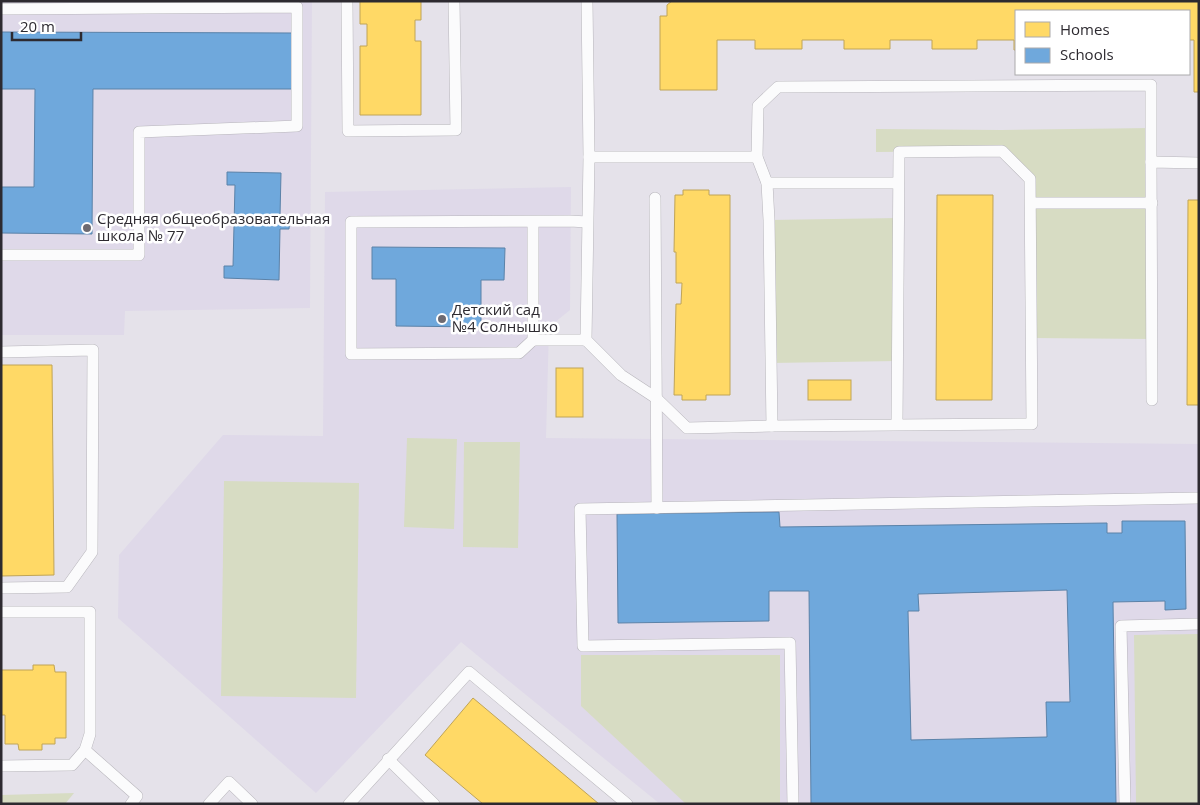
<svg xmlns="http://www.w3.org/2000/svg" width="1200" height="805" viewBox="0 0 1200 805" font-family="'Open Sans',sans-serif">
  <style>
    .built { fill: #dfd9e9 }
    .green { fill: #d7dcc3 }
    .homes { fill: #ffd966; stroke: #c0a456 }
    .schools { fill: #6fa8dc; stroke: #5b82a8; fill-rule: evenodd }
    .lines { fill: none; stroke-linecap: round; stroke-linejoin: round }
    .lane-casing { stroke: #b7b5bb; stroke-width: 12 }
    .lane { stroke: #fbfbfc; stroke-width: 11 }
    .poi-dot { fill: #6d6a71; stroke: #fff; stroke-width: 2 }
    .labels { text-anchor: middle; stroke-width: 5; stroke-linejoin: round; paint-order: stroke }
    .poi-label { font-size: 15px; fill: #2d2a30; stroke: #fff; text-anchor: start }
  </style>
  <rect width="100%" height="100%" fill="#e5e2ea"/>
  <!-- built -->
  <g class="built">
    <polygon points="1,1 312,1 310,308 125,311 124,335 1,335"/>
    <polygon points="571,187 570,310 549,327 546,438 1199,444 1199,804 660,804 461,642 316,793 118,618 119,555 223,435 323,436 325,192"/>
  </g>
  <!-- green -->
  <g class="green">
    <polygon points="1151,128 1152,339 1032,338 1030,179 1002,151 876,152 876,129 1001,130"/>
    <polygon points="898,218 897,361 771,363 769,220"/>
    <polygon points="407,438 457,439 454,529 404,527"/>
    <polygon points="464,442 520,442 518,548 463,547"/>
    <polygon points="224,481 359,483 356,698 221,696"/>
    <polygon points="1199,634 1199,804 1136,804 1134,635"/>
    <polygon points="581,655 780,655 780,804 686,804 581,706"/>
    <polygon points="74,793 65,804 1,804 1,795"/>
  </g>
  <!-- homes -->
  <g class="homes">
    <polygon points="360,1 421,1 421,20 415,20 415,41 421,41 421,115 360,115 360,46 367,46 367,24 360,24"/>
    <polygon points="672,1 1199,1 1199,92 1194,92 1194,40 1189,40 1189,11 1016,11 1016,50 1014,50 1014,40 977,40 977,49 932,49 932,40 890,40 890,49 844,49 844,40 802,40 802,49 755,49 755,40 717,40 717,90 660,90 660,16 667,16 667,5"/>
    <polygon points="683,190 709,190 709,195 730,195 730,395 706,395 706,400 682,400 682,395 674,395 676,304 681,304 682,283 676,283 676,252 674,252 675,195 683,195"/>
    <polygon points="937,195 993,195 992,400 936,400"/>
    <polygon points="1188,200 1199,200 1199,405 1187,405"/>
    <polygon points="1,365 52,365 54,575 1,576"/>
    <rect x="556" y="368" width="27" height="49"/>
    <rect x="808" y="380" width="43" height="20"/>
    <polygon points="33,665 54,665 55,672 66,672 66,738 55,738 55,744 42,744 42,750 19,750 18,744 5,744 5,715 1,715 1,670 33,670"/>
    <polygon points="473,698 599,804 483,804 425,755"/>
  </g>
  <!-- schools -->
  <g class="schools">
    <polygon points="1,32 293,33 293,89 93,89 92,234 1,233 1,187 34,187 35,89 1,89"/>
    <polygon points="227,172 281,173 280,216 290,216 289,229 280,229 279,280 224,278 224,266 233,266 235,185 227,185"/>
    <polygon points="372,247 505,248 504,280 481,280 481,327 396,326 396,279 372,279"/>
    <path d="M779,512L780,527L1107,523V533H1122V521H1185L1186,609L1165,610V601L1113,602L1116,804H811L809,591H769V621L618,623L617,514ZM1067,590L1070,702H1046L1047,737L911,740L908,611H919L918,594Z"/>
  </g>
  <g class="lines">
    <defs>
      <g id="lane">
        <polyline points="347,1 348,131 456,130 454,1"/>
        <polyline points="587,1 589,157 586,340 621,375 656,398 687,428 772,426"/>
        <polyline points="1,9 297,7 297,126 139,132 139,255 1,255"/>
        <polyline points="589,157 757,157"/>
        <polyline points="767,183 898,183"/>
        <polyline points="655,198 657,508"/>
        <polyline points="1032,203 1152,203"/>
        <polyline points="533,222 533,340 519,353 351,354 351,222 570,221 587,222"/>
        <polyline points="533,340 586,340"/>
        <polyline points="1,352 93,350 92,552 67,587 1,588"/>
        <polyline points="1152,400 1151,162 1199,163"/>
        <polyline points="897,424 899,152 1002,151 1030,179 1032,424 772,426 769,220 767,183 757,157 758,106 778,87 1151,85 1151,162"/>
        <polyline points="1,612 90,612 90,734 85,750 72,765 1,766"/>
        <polyline points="85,750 137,796 131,804"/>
        <polyline points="388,759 434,804"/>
        <polyline points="209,804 229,782 252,804"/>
        <polyline points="349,804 469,672 627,804"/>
        <polyline points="793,804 790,643 583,646 580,509 1199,498"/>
        <polyline points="1125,804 1121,626 1199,624"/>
      </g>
    </defs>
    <!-- lane casing -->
    <use href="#lane" class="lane-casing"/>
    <!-- lane -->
    <use href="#lane" class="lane"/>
  </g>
  <!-- markers -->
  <g class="poi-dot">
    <circle cx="87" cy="228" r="5"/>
    <circle cx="442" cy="319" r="5"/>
  </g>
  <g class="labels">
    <!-- poi labels -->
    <g class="poi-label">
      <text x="97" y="224">Средняя общеобразовательная<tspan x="97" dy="17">школа № 77</tspan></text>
      <text x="452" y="315">Детский сад<tspan x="452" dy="17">№4 Солнышко</tspan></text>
    </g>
  </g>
  <!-- border -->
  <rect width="1200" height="805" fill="none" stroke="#2d2a30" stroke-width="5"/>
  <!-- legend -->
  <rect x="1015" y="10" width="175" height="65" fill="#ffffff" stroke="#abaaac"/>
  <rect x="1025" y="22" width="25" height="15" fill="#ffd966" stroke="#abaaac"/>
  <text x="1060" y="35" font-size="15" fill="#2d2a30">Homes</text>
  <rect x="1025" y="48" width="25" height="15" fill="#6fa8dc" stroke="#abaaac"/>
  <text x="1060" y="60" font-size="15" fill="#2d2a30">Schools</text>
  <!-- scale -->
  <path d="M12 32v8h69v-8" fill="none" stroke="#2d2a30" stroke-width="2.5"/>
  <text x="20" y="32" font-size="15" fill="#2d2a30" stroke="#ffffff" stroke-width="4" paint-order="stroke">20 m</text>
</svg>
